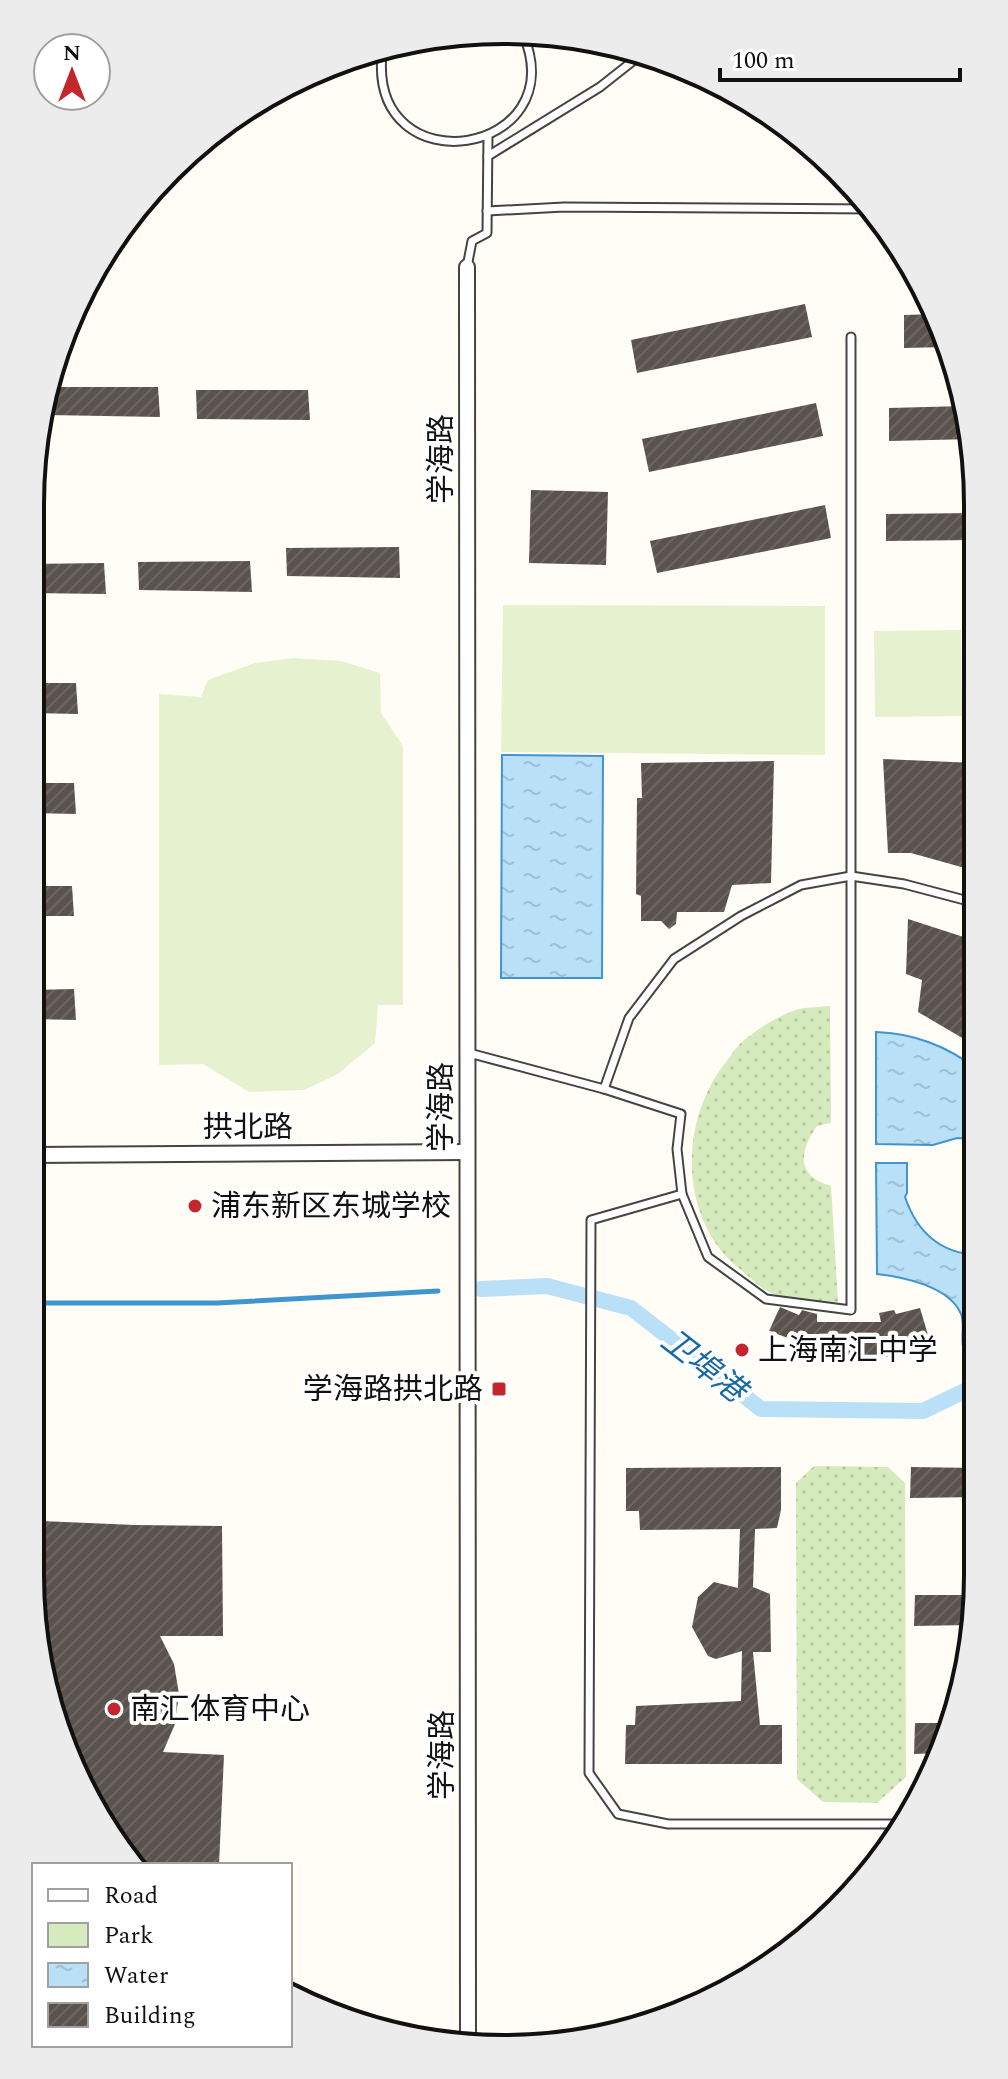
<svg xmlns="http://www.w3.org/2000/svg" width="1008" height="2079" viewBox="0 0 1008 2079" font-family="Spectral,'Noto Sans SC',serif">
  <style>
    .green { fill: url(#green-dots) }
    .pitch { fill: #e6f2cf }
    .water { fill: url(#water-ripples); stroke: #3f96cf; stroke-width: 2 }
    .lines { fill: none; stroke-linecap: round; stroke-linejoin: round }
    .stream { stroke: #3f96cf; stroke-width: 5 }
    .canal { stroke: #b9e0f7; stroke-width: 16 }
    .building { fill: url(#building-hatch) }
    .lane-casing { stroke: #444; stroke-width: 11 }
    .street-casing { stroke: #444; stroke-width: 18 }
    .lane { stroke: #fff; stroke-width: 7 }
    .street { stroke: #fff; stroke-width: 14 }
    .poi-dot { fill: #c4262e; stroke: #fff; stroke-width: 3 }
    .labels { text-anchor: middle; stroke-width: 8; stroke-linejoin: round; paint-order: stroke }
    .street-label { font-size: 30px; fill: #111; stroke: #fff }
    .poi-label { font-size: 30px; fill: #111; stroke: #fff; text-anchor: start }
    .water-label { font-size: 32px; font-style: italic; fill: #1768a6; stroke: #fff }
    .rim { fill: none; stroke: #111; stroke-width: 4 }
  </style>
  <defs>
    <pattern id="green-dots" width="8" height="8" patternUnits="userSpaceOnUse" patternTransform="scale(2)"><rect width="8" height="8" fill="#d5ebbd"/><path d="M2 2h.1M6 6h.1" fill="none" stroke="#b6c8a1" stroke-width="1.8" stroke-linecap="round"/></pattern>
    <pattern id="water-ripples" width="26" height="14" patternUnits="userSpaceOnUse" patternTransform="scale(2)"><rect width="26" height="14" fill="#b9e0f7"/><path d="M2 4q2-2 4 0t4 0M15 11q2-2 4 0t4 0" fill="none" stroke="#9ebfd3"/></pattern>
    <pattern id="building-hatch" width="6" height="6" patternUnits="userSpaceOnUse" patternTransform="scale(2)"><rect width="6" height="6" fill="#5a524d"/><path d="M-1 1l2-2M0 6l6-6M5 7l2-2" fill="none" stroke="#6d6662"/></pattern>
  </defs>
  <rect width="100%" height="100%" fill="#fffdf5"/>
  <!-- green -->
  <g class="green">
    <path d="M830,1006L831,1123L817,1126C799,1152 796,1176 831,1186L838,1302C816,1301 792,1301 771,1293C761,1289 751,1278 742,1271C678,1222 678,1122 726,1062C731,1056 735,1048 741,1043C757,1029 779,1015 799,1009C809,1007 820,1007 830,1006Z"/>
    <polygon points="814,1466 888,1467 905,1483 906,1777 877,1803 823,1802 797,1779 796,1483"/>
  </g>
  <!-- pitch -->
  <g class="pitch">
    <polygon points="503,605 825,606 825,755 501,752"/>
    <polygon points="961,630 962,716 875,717 874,631"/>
    <polygon points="293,658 341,661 380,673 381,713 403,746 403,1005 378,1005 375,1043 338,1074 304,1090 249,1092 203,1064 159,1065 159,694 201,697 208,680 255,663"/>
  </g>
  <!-- water -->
  <g class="water">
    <polygon points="502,755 603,756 602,978 501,978"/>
    <path d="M876,1032C912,1033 948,1046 976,1069V1139L957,1138L933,1145L876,1144Z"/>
    <path d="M876,1163H907V1193L905,1197C917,1232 939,1253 977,1255V1354L968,1358C966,1354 964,1350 963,1346C961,1336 965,1324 961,1314C949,1286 903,1277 877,1274Z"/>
  </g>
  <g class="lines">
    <!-- stream -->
    <polyline class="stream" points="30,1303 217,1303 438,1291"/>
    <!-- canal -->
    <polyline class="canal" points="481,1289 547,1286 631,1308 761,1409 923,1411 977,1385"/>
  </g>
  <!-- building -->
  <g class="building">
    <polygon points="805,304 812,337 637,373 631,340"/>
    <polygon points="937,314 942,322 948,347 904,348 904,315"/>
    <polygon points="53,387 158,387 160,417 48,415"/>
    <polygon points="196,390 308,390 310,420 197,419"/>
    <polygon points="816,403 823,436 649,472 642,439"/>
    <polygon points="964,406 973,439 889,441 889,408"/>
    <polygon points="531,490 608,492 606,565 529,563"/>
    <polygon points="825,505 831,538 657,573 650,541"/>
    <polygon points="974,513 974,540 886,541 886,514"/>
    <polygon points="399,547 400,578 287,576 286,548"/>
    <polygon points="250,561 252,592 139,590 138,562"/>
    <polygon points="104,563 106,594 30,593 30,564"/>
    <polygon points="30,683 76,683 78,714 30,713"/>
    <polygon points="883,759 975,763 975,858 972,870 911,853 888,853"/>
    <polygon points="774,761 771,883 732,885 724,912 677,912 676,924 669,929 661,921 641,921 641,896 636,894 637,798 642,798 641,763"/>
    <polygon points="30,783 74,783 76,814 30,813"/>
    <polygon points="30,886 72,886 74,916 30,916"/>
    <polygon points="908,919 976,941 976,1046 918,1012 922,980 906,974"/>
    <polygon points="74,989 76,1020 30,1019 30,990"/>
    <polygon points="780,1307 799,1315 802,1310 817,1314 817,1322 881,1322 879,1313 894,1310 896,1314 920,1308 928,1335 903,1342 905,1355 848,1361 812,1355 795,1351 796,1341 769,1331"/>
    <polygon points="781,1467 781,1510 777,1528 755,1529 753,1587 770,1594 771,1652 753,1652 760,1725 782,1725 782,1764 625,1764 626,1725 635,1725 636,1706 741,1701 742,1651 716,1659 708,1656 692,1627 698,1597 714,1582 738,1588 740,1529 640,1530 639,1511 626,1511 626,1468"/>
    <polygon points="911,1467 978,1468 978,1497 910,1498"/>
    <polygon points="41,1521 135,1525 222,1526 223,1636 160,1636 174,1664 179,1694 175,1724 163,1752 224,1755 219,1865 129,1865 55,1728 34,1596 40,1594"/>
    <polygon points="915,1595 974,1595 968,1625 914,1626"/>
    <polygon points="915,1723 948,1723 942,1753 914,1754"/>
  </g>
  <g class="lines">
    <defs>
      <g id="lane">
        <path d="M382,54C369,189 575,156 523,34"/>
        <polyline points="488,156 600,87 638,57"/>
        <polyline points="487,211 564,207 874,209"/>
        <polyline points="467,267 472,241 487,233 488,136"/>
        <polyline points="469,1053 604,1089 681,1114 677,1149 682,1194 708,1257 766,1299 851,1310 851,337"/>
        <polyline points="604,1089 629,1018 674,959 741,916 801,885 851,876 904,884 976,903"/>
        <polyline points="682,1194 591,1220 589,1773 618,1814 668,1824 900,1824"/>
      </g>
      <g id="street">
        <polyline points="467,267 468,2042"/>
        <polyline points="30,1155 467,1152"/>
      </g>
    </defs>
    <!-- lane casing -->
    <use href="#lane" class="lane-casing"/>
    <!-- street casing -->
    <use href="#street" class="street-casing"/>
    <!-- lane -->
    <use href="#lane" class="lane"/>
    <!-- street -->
    <use href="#street" class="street"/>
  </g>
  <!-- markers -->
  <g class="poi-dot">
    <circle cx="195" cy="1206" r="8"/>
    <circle cx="742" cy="1350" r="8"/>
    <rect x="491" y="1381" width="16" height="16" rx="4"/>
    <circle cx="114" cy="1709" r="8"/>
  </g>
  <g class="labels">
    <!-- street labels -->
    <g class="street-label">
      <text transform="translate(441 459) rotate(-90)" y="10">学海路</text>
      <text transform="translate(441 1107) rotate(-90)" y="10">学海路</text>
      <text x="248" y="1137">拱北路</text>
      <text transform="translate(442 1755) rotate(-90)" y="10">学海路</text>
    </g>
    <!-- poi labels -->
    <g class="poi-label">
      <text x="211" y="1216">浦东新区东城学校</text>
      <text x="758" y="1360">上海南汇中学</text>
      <text x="483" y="1399" text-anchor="end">学海路拱北路</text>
      <text x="130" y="1719">南汇体育中心</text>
    </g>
    <!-- water labels -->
    <g class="water-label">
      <text transform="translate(704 1365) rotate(38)" y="11">卫埠港</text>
    </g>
  </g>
  <!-- crop -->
  <path d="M0 0H1008V2079H0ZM504 44H504A460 460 0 0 1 964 504V1575A460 460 0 0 1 504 2035H504A460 460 0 0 1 44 1575V504A460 460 0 0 1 504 44Z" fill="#ececec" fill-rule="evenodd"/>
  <path class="rim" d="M504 44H504A460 460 0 0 1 964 504V1575A460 460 0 0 1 504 2035H504A460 460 0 0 1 44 1575V504A460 460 0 0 1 504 44Z"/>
  <!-- legend -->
  <rect x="32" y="1863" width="260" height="184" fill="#ffffff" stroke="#a0a0a0" stroke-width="2"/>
  <rect x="48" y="1889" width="40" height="12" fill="#ffffff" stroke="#a0a0a0" stroke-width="2"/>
  <text x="104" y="1903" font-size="24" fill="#111111">Road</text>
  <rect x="48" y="1923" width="40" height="24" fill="#d5ebbd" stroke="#a0a0a0" stroke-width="2"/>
  <text x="104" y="1943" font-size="24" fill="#111111">Park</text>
  <rect x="48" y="1963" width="40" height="24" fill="url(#water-ripples)" stroke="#a0a0a0" stroke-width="2"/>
  <text x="104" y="1983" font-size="24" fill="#111111">Water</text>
  <rect x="48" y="2003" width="40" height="24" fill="url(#building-hatch)" stroke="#a0a0a0" stroke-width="2"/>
  <text x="104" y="2023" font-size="24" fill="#111111">Building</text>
  <!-- north arrow -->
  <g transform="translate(72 72)"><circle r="38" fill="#ffffff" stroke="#a0a0a0" stroke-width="2"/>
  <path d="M0-6L14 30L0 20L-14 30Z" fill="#c4262e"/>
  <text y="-12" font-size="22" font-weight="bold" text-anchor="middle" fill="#111111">N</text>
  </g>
  <!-- scale -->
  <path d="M720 68v12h240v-12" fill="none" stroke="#111111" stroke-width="4"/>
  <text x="732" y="68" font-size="24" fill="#111111" stroke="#ffffff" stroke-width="6" paint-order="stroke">100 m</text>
</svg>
